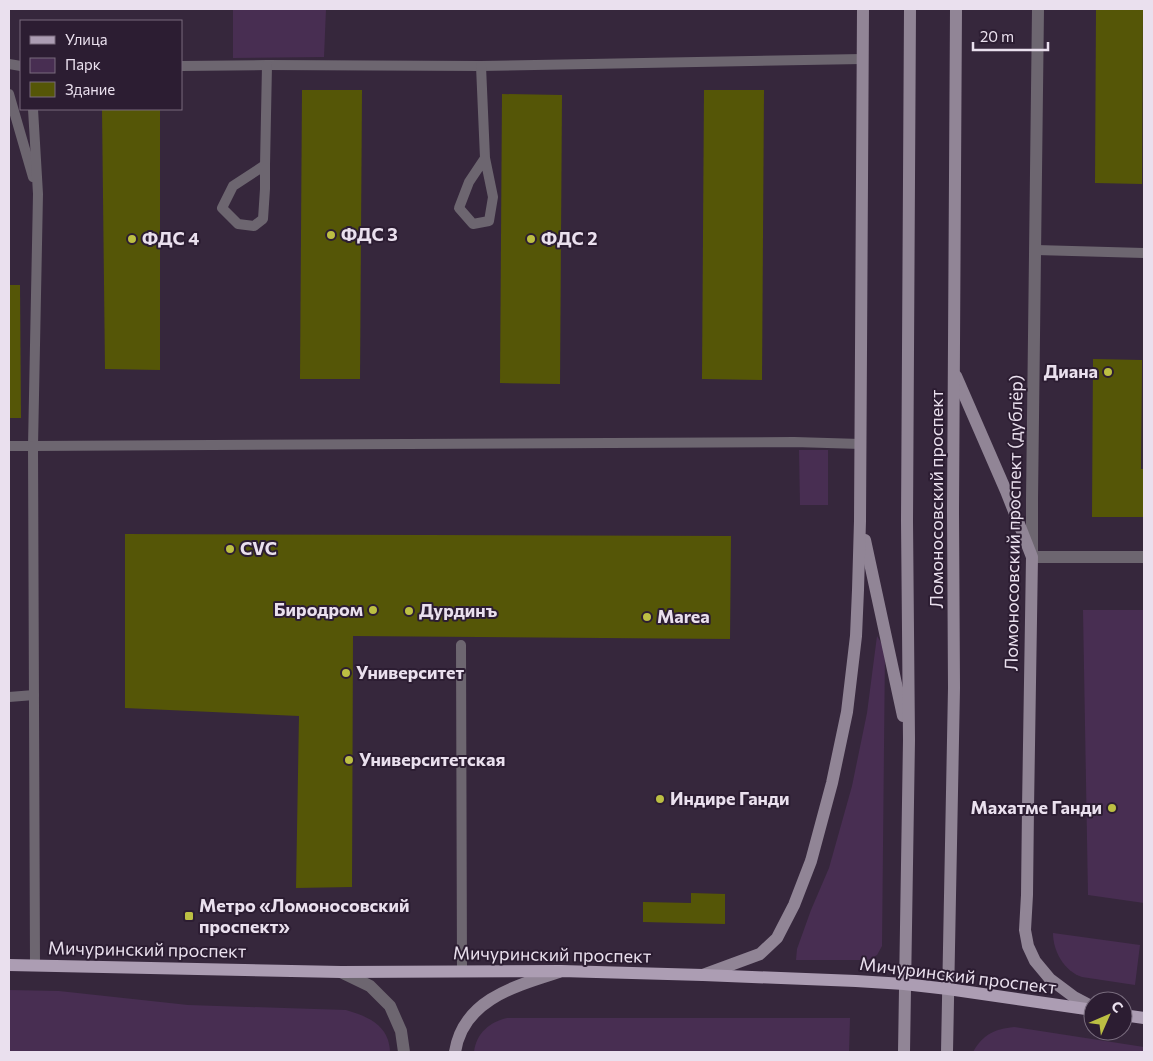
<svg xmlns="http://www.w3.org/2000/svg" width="1153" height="1061" viewBox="0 0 1153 1061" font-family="Commissioner,sans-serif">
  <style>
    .green { fill: #482e52 }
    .building { fill: #555607 }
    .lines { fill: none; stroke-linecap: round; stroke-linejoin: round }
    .service { stroke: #6d6670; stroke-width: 10 }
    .minor { stroke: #6d6670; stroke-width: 12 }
    .tertiary { stroke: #6d6670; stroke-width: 12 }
    .secondary { stroke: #918596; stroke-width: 12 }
    .primary { stroke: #ac9db3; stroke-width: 12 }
    .poi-dot { fill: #bcbf43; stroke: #2c1d32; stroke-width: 2 }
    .labels { text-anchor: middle; stroke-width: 4; stroke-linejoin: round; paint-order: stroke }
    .poi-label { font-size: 18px; font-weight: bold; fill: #eae0ee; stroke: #2c1d32; text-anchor: start }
    .street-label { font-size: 18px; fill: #eae0ee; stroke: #2c1d32 }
  </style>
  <rect width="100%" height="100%" fill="#36273c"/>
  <!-- green -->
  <g class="green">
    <polygon points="233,9 326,9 324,57 233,58"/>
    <polygon points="799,450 828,450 828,505 800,505"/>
    <polygon points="1083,610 1144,610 1144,903 1088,895"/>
    <polygon points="877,636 885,649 882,946 877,955 868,960 796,960 797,949 811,910 829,868 852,786 867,713"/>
    <path d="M1053,933L1140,945L1135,985L1082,977C1064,971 1053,951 1053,933Z"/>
    <path d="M9,990L59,991L188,1005L346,1010C363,1015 382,1022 388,1040C389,1044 390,1048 390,1052H9Z"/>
    <path d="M507,1018H850L849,1052H474C476,1033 490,1022 507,1018Z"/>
    <path d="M1014,1027L1144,1047V1052H973C983,1034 995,1029 1014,1027Z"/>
  </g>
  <!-- building -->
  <g class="building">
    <polygon points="1096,9 1143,9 1142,184 1095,183"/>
    <polygon points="302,90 362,90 360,379 300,379"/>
    <polygon points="704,90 764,90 762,380 702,379"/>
    <polygon points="502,94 562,95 560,384 500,383"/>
    <polygon points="102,109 160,109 160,370 105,369"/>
    <polygon points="9,285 20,285 21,418 9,418"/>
    <polygon points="1093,359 1142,360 1141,469 1144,469 1144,517 1092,517"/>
    <polygon points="125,534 731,536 730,639 353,636 352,887 296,888 299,716 125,708"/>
    <polygon points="691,893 725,894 725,924 643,922 643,902 691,903"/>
  </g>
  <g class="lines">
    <!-- service -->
    <g class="service">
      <polyline points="9,64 21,66"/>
      <polyline points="181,66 267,65 481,66 862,59"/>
      <polyline points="481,66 485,158 469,182 459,208 473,224 489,221 493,197 485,158"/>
      <polyline points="9,94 33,177"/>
      <polyline points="265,165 233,186 222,208 238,224 254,226 263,219 265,189 265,165 267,65"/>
      <polyline points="1036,250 1144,253"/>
      <polyline points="9,446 33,446 38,194 33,109"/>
      <polyline points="461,645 462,971"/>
      <polyline points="9,697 34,695"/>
      <polyline points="35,965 33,446 794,442 861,444"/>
    </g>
    <!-- minor -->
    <polyline class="minor" points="1032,557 1144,557"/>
    <!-- tertiary -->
    <g class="tertiary">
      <polyline points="1032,557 1032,500 1038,9"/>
      <polyline points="341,972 370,986 390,1006 401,1031 404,1052"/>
    </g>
    <!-- secondary -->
    <g class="secondary">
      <polyline points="956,376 1006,491 1032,557 1028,808 1027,895 1025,930 1028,946 1035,961 1050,979 1074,997 1093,1007"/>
      <polyline points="865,540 903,716"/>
      <polyline points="703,975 760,954 777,938 794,905 811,861 832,783 847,712 856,636 858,590 860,521 863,9"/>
      <path d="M455,1052C463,1000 515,986 559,972"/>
      <polyline points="904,1052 909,740 907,521 910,9"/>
      <polyline points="947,1052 954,688 953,512 956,9"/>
    </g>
    <!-- primary -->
    <g class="primary">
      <polyline points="9,965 341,972 561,971 703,975 856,981 904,984 948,989 1093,1010"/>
      <polyline points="1123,1015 1144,1018"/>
    </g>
  </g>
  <!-- markers -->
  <g class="poi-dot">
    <circle cx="331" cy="235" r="5"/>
    <circle cx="132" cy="239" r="5"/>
    <circle cx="531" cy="239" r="5"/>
    <circle cx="1108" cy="372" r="5"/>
    <circle cx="230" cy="549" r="5"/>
    <circle cx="373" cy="610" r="5"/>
    <circle cx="409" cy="611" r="5"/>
    <circle cx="647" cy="617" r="5"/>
    <circle cx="346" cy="673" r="5"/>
    <circle cx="349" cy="760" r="5"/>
    <circle cx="660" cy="799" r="5"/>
    <circle cx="1112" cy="808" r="5"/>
    <rect x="184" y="911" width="10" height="10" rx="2.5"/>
  </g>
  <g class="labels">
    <!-- poi labels -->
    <g class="poi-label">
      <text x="341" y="241">ФДС 3</text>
      <text x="142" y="245">ФДС 4</text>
      <text x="541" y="245">ФДС 2</text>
      <text x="1098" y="378" text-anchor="end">Диана</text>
      <text x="240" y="555">CVC</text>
      <text x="363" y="616" text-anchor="end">Биродром</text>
      <text x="419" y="617">Дурдинъ</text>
      <text x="657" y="623">Marea</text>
      <text x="356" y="679">Университет</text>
      <text x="359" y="766">Университетская</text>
      <text x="670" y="805">Индире Ганди</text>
      <text x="1102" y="814" text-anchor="end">Махатме Ганди</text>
      <text x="199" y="912">Метро «Ломоносовский<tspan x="199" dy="21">проспект»</tspan></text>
    </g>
    <!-- street labels -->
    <g class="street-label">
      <text transform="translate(937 499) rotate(-90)" y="6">Ломоносовский проспект</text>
      <text transform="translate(1014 523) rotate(-89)" y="6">Ломоносовский проспект (дублёр)</text>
      <text transform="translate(147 950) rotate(1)" y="6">Мичуринский проспект</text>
      <text transform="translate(552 955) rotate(1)" y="6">Мичуринский проспект</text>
      <text transform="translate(958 976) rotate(7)" y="6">Мичуринский проспект</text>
    </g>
  </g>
  <!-- border -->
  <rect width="1153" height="1061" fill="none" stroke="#eae0ee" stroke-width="20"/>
  <!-- legend -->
  <rect x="20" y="20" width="162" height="90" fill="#2c1d32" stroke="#786b7d"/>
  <rect x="30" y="36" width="25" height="8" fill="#ac9db3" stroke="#786b7d"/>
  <text x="65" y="45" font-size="15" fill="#eae0ee">Улица</text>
  <rect x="30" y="58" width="25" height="15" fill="#482e52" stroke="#786b7d"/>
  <text x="65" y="70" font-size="15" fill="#eae0ee">Парк</text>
  <rect x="30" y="82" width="25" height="15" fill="#555607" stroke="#786b7d"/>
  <text x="65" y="95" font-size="15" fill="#eae0ee">Здание</text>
  <!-- north arrow -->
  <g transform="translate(1108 1016) rotate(45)"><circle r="24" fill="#2c1d32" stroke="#786b7d"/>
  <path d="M0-4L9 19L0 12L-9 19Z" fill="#bcbf43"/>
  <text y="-8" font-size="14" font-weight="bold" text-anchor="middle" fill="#eae0ee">С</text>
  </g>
  <!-- scale -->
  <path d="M973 42v8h75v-8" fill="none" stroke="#eae0ee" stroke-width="2.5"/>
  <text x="980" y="42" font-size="15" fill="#eae0ee" stroke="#2c1d32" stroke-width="4" paint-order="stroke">20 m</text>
</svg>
